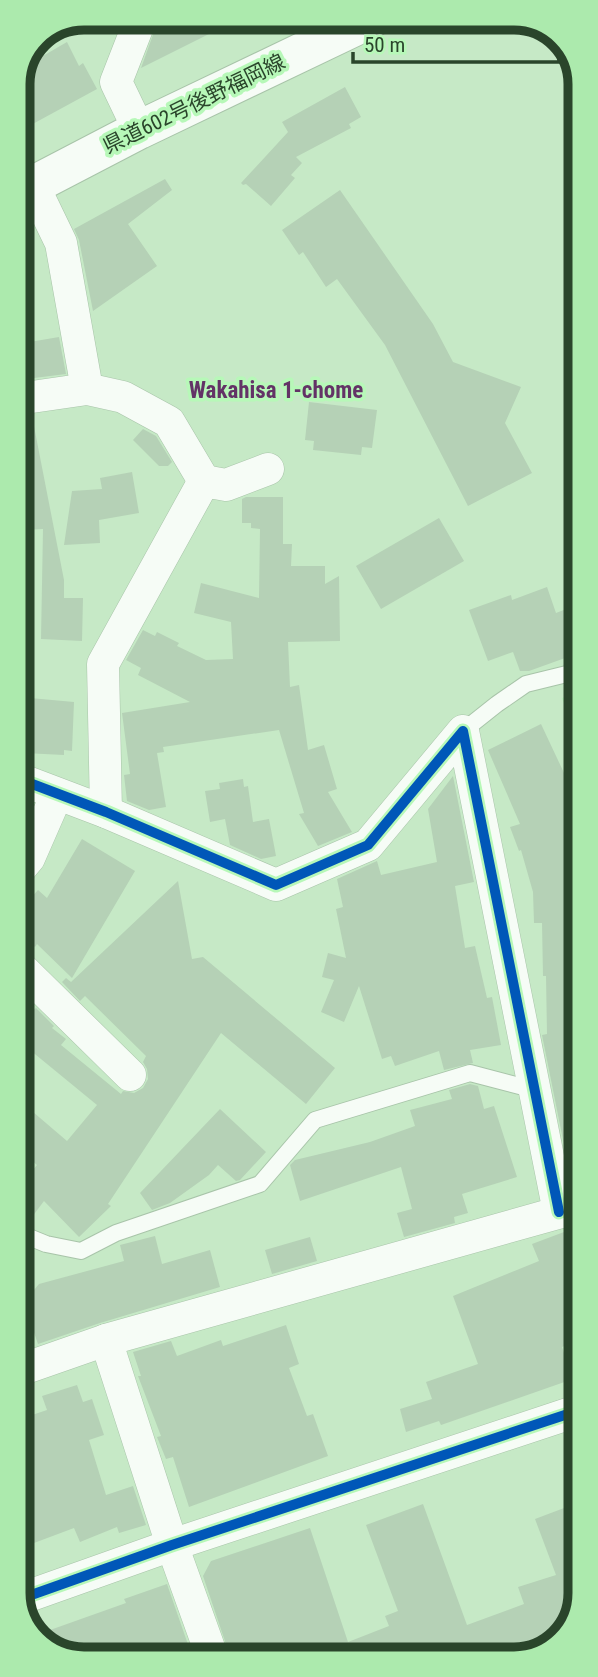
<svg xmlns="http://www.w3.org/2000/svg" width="598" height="1677" viewBox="0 0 598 1677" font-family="'Roboto Condensed','Noto Sans JP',sans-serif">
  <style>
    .built { fill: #b7eeb8 }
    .building { fill: #b5d1b6 }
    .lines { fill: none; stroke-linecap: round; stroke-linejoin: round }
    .lane-casing { stroke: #a8c4a9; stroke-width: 18 }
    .street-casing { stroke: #a8c4a9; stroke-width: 33 }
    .secondary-casing { stroke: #a8c4a9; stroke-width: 40 }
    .lane { stroke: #f6fcf6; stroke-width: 16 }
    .street { stroke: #f6fcf6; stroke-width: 32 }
    .secondary { stroke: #f6fcf6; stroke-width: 38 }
    .cycleway-casing { stroke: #b7f8b8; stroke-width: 15 }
    .cycleway { stroke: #0057b8; stroke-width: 10 }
    .labels { text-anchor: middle; stroke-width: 7; stroke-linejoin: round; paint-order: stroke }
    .street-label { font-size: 21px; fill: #2a452b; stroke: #b7f8b8 }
    .neighbourhood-label { font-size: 23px; font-weight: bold; fill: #633366; stroke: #b7f8b8 }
    .rim { fill: none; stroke: #2a452b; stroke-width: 9 }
  </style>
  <rect width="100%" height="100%" fill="#c6e9c6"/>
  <!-- built -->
  <g class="built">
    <polygon points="579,501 579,564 568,560"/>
    <polygon points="579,693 579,747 562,698"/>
  </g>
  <!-- building -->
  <g class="building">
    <polygon points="159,18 241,18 141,68"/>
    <polygon points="67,42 79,66 83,63 97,89 18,132 18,80 24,67"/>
    <polygon points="345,87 361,117 349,124 351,128 296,157 302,163 291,175 295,178 271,206 246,184 243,185 241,183 288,132 282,122"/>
    <polygon points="165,179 172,190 128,224 157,266 93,311 79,240 74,229"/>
    <polygon points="340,190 433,324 453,362 521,387 505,423 532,473 468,506 385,345 337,279 326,287 303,252 299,255 282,230"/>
    <polygon points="59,337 66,374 18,380 18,344"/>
    <polygon points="309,402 377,410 372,448 362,447 361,455 313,450 314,441 305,440"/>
    <polygon points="32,416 64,580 64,598 83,598 82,641 41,639 43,529 23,530 18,486 18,417"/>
    <polygon points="143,429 156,436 172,462 168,466 159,466 133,440"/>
    <polygon points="132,472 139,513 99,520 100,543 64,545 72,491 102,489 100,478"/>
    <polygon points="246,497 283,497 283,544 292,544 291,566 325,566 325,584 339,576 340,641 288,642 290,687 299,685 308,750 324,745 337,789 328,792 352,832 318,846 299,814 304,813 279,730 163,747 164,752 157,753 166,807 149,810 127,801 124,775 130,774 122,713 190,702 138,675 141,668 126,660 143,630 155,636 157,632 179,643 177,646 206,660 233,659 231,622 194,613 201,583 259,598 260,529 251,528 251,523 242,523 242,499"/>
    <polygon points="439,518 464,561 381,609 356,566"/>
    <polygon points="547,587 556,613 579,604 579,653 529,671 520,671 513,652 488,661 469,610 511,595 512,600"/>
    <polygon points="19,697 74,702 72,751 64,750 64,755 24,753 25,747 19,747"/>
    <polygon points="541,724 572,790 579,787 579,828 567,833 579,877 580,1189 573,1190 542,1035 547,1034 546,976 543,976 542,923 534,923 533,892 521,850 519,851 510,827 520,824 488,750"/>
    <polygon points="453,776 474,882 455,886 465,948 475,946 487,998 492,997 501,1045 470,1050 473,1063 444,1070 439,1051 395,1066 391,1056 382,1059 359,986 344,1022 321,1012 334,980 322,977 328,953 346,958 336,909 343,907 337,879 377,861 381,875 437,862 428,809"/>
    <polygon points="243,779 244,787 248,786 253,822 269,819 276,856 261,859 230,845 225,819 210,822 205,791 220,789 219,783"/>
    <polygon points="82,839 135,871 72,978 37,944 35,947 19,933 19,911 38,890 47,898"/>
    <polygon points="178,881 192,959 203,957 335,1068 306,1104 221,1033 108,1204 111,1206 79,1237 44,1201 26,1225 19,1223 19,1187 37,1165 19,1150 19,1100 67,1141 97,1105 19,1041 19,1002 30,1012 36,1008 54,1026 52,1028 66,1039 61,1045 121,1094 123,1091 134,1093 143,1088 148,1079 147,1069 143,1062 146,1056 85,996 80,1001 62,982 66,978 71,982"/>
    <polygon points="470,1084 478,1086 484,1109 494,1106 517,1177 462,1194 468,1213 454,1217 455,1223 404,1237 397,1213 412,1209 401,1167 300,1201 290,1165 295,1160 370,1142 415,1126 410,1110 452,1099 449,1090"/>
    <polygon points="220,1109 266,1152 240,1180 236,1181 218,1165 209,1175 170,1203 152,1210 140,1193"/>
    <polygon points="580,1226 580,1340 562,1347 573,1379 441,1425 439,1421 406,1432 400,1409 432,1399 426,1382 478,1364 453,1296 539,1261 532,1244"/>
    <polygon points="155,1236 162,1264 210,1250 220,1287 100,1323 38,1344 30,1321 19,1325 19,1308 39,1284 124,1261 120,1245"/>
    <polygon points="310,1237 317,1261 272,1274 265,1250"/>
    <polygon points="286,1325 299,1364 289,1368 307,1416 313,1414 328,1456 189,1507 173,1457 166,1459 157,1437 161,1436 138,1376 141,1376 133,1352 171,1341 177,1356 221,1340 223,1346"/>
    <polygon points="77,1385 83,1402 92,1399 104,1435 89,1440 106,1495 133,1486 146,1525 119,1533 117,1527 80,1542 74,1528 34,1543 20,1504 20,1419 47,1410 42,1396"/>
    <polygon points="580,1502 580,1594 567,1633 532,1657 231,1659 203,1576 211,1561 310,1528 348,1642 389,1626 385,1616 398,1611 366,1525 423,1504 467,1625 524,1604 518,1587 556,1575 535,1519"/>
    <polygon points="167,1584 193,1659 79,1659 43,1646 36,1635 126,1603 124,1599"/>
  </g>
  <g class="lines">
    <defs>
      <g id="lane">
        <polyline points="463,731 497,704 526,684 579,671"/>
        <polyline points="19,1233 46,1244 81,1251 116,1233 260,1184 315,1120 470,1073 535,1090"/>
      </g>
      <g id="street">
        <polyline points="139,130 116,82 141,18"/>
        <polyline points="33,185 61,243 87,389 123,397 169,422 204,481"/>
        <polyline points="18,399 87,389"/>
        <polyline points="19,779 106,812 276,885 368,845 463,731 559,1212"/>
        <polyline points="106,812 103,664 204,481 226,485 268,469"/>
        <polyline points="19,870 29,858 57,794"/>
        <polyline points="19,966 130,1075"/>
        <polyline points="106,1340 172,1545 213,1659"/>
        <polyline points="20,1370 106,1340 579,1207"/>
        <polyline points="20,1599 172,1545 580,1410"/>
      </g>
      <polyline id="secondary" points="18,193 139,130 373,18"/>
    </defs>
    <!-- lane casing -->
    <use href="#lane" class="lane-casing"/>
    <!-- street casing -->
    <use href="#street" class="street-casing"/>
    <!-- secondary casing -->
    <use href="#secondary" class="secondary-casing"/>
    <!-- lane -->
    <use href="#lane" class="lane"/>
    <!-- street -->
    <use href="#street" class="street"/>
    <!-- secondary -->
    <use href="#secondary" class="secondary"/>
    <defs>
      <g id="cycleway">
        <polyline points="19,779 106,812 276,885 368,845 463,731 559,1212"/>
        <polyline points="20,1599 172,1545 580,1410"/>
      </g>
    </defs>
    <!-- cycleway casing -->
    <use href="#cycleway" class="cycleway-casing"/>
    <!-- cycleway -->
    <use href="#cycleway" class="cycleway"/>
  </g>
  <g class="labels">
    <!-- street labels -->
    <g class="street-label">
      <text transform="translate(194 104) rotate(-26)" y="7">県道602号後野福岡線</text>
    </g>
    <!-- neighbourhood labels -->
    <g class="neighbourhood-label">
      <text x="276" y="398">Wakahisa 1-chome</text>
    </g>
  </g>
  <!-- crop -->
  <path d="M0 0H598V1677H0ZM84 30H514A54 54 0 0 1 568 84V1593A54 54 0 0 1 514 1647H84A54 54 0 0 1 30 1593V84A54 54 0 0 1 84 30Z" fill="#aceaad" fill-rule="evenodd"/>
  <path class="rim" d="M84 30H514A54 54 0 0 1 568 84V1593A54 54 0 0 1 514 1647H84A54 54 0 0 1 30 1593V84A54 54 0 0 1 84 30Z"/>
  <!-- scale -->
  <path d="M353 52v10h206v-10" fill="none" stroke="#2a452b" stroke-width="3.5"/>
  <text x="364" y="52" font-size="21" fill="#2a452b" stroke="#b7f8b8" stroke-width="5" paint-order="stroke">50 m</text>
</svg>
